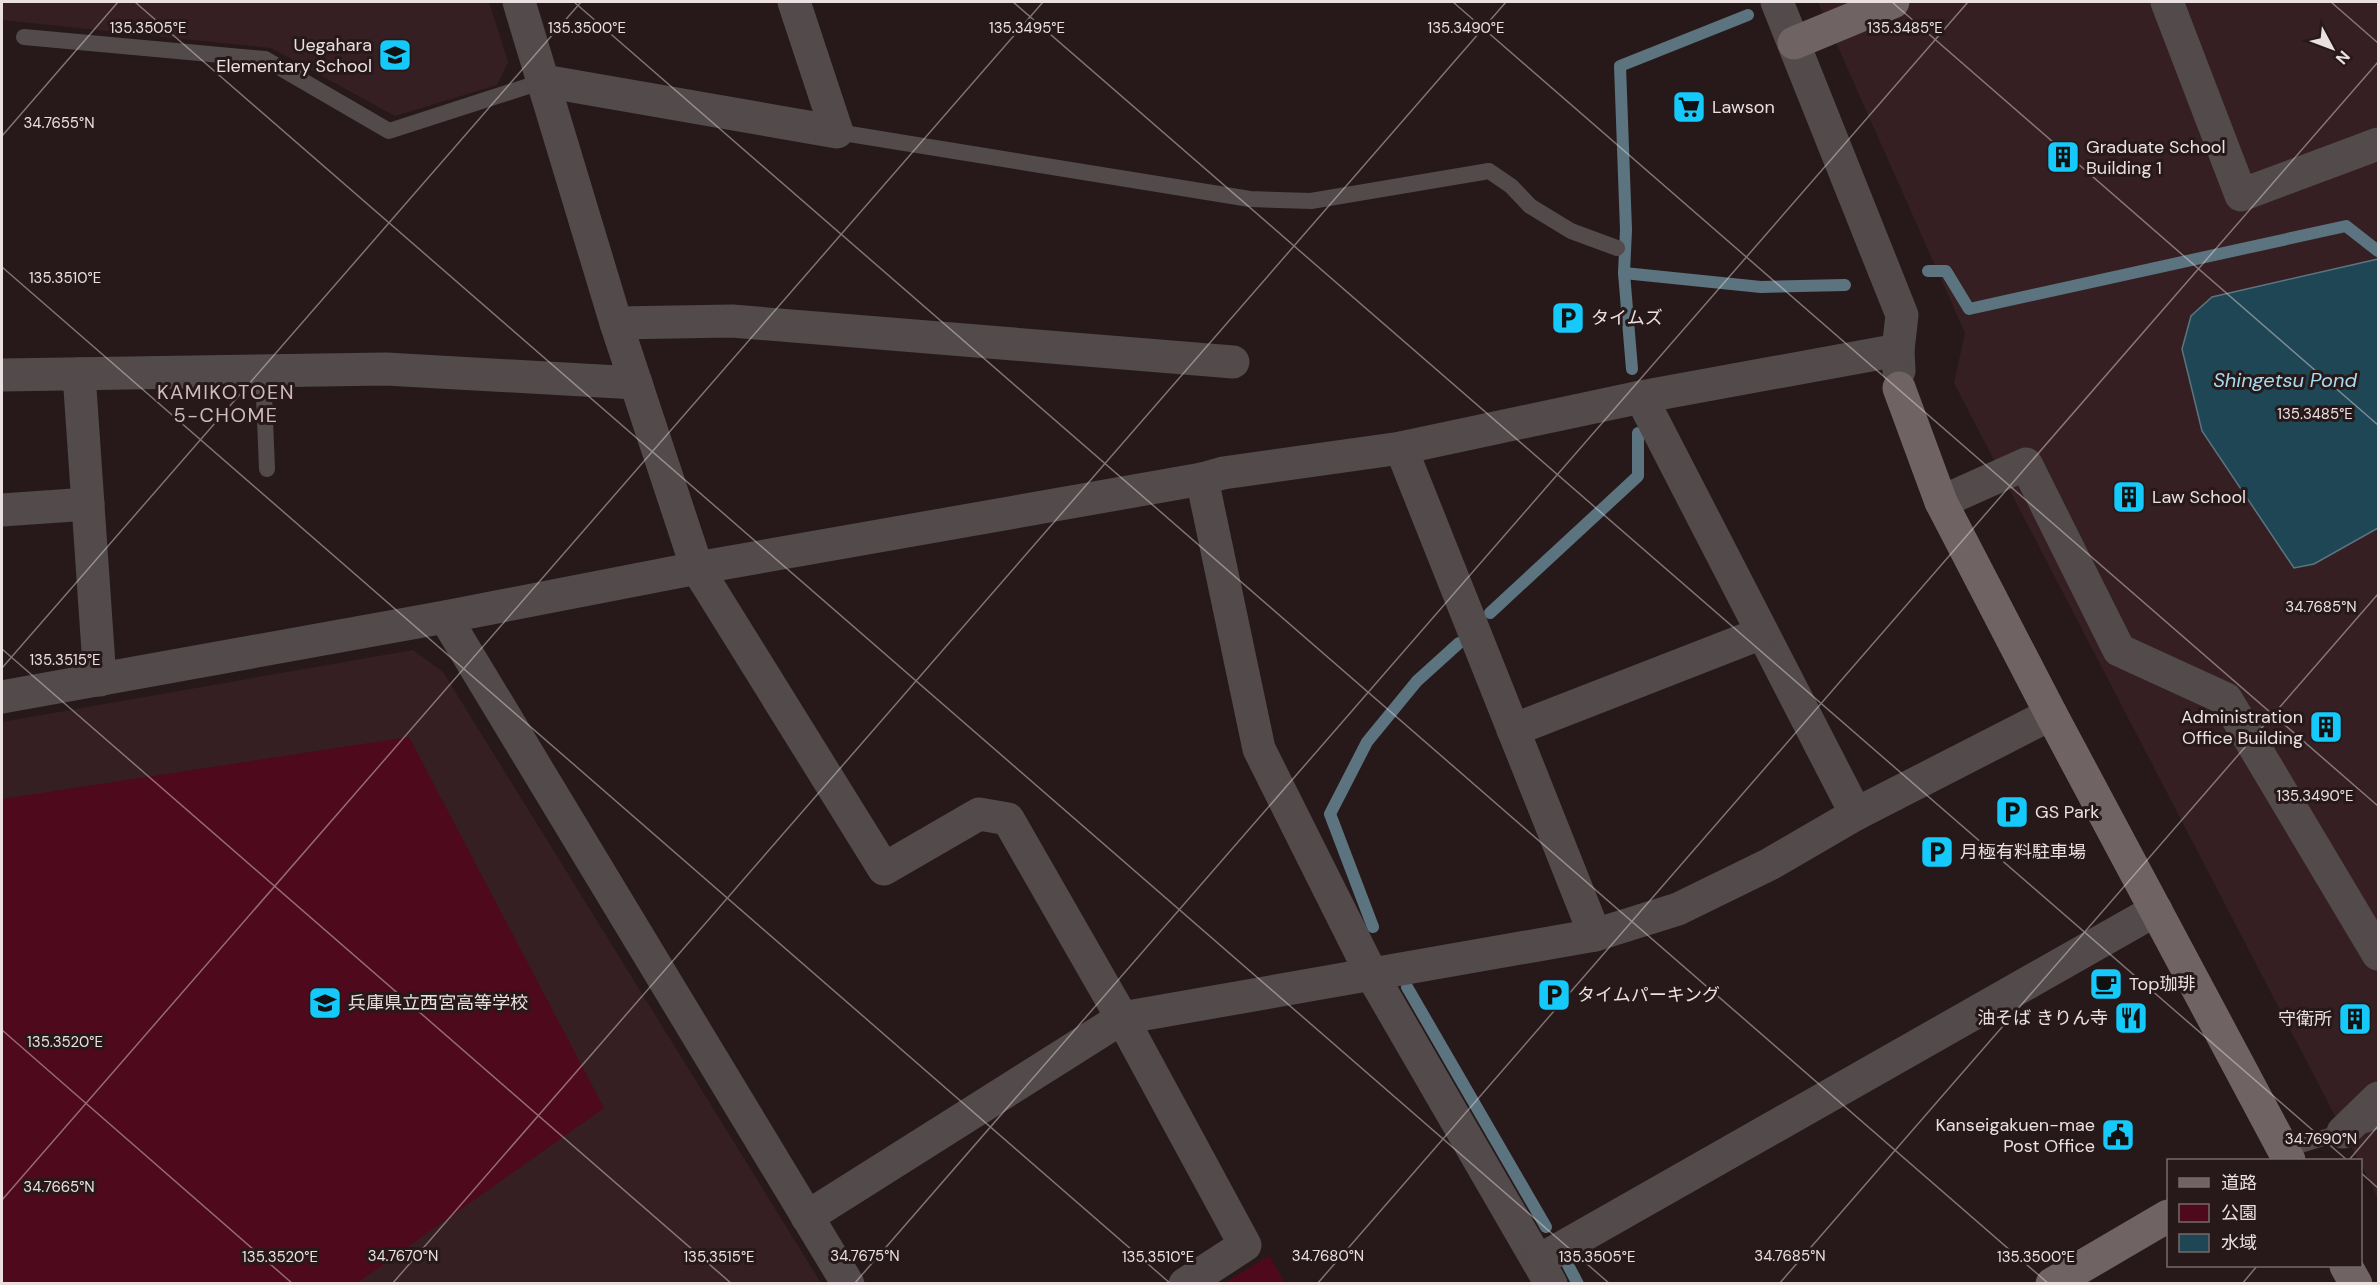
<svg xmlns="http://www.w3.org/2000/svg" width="2380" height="1285" viewBox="0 0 2380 1285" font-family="'DM Sans','Noto Sans JP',sans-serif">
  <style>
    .built { fill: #351f22 }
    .green { fill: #4f091c }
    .water { fill: #1f4655; stroke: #5c747f; stroke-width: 1.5 }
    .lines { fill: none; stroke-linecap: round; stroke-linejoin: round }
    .stream { stroke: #5c747f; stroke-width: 12 }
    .lane { stroke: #524a4b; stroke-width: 16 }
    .street { stroke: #524a4b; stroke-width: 33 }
    .secondary { stroke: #706364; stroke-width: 33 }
    .ticks { fill: none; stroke: #ebe0e1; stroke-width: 1.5; stroke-opacity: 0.45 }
    .labels { text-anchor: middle; stroke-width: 6; stroke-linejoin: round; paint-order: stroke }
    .poi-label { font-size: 18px; fill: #ebe0e1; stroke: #27191a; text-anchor: start }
    .water-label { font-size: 20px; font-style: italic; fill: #a6dcf1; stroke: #27191a }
    .neighbourhood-label { font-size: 20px; letter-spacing: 1.5px; fill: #cfbbbd; stroke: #27191a }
    .ticks-label { font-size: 15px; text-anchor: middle; fill: #ebe0e1; stroke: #27191a; stroke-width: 6; stroke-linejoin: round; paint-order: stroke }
  </style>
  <rect width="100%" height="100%" fill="#27191a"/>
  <!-- built -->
  <g class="built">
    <polygon points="2,2 489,2 508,62 497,85 395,116 271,48 2,20"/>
    <polygon points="1818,2 2378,2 2378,1199 2361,1164 2360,1160 2358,1160 1954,383 1965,333"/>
    <polygon points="413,650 443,672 821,1283 2,1284 2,722"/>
  </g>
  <!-- green -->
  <g class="green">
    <polygon points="409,737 604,1108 357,1283 2,1283 2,799"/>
    <polygon points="1269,1255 1285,1283 1224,1283 1269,1256"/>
  </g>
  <!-- water -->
  <polygon class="water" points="2378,259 2378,528 2314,564 2294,568 2202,431 2182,349 2191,316 2212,297"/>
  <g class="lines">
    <!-- stream -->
    <g class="stream">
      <polyline points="1928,271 1946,271 1969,309 2346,226 2378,251"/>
      <polyline points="1624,273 1626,230 1620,66 1748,15"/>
      <polyline points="1632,369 1624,273 1761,287 1845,285"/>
      <polyline points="1490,613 1638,476 1638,433"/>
      <polyline points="1373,927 1330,814 1367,742 1417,681 1459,643"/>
      <polyline points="1407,987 1546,1227"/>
      <polyline points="1568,1265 1578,1284"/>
    </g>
    <!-- lane -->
    <g class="lane">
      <polyline points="24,37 265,59 389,131 544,81"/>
      <polyline points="837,132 1250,199 1311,201 1489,171 1511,186 1530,206 1571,231 1617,248"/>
      <polyline points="263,371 267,469"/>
      <polyline points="2284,1150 2378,1121"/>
    </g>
    <!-- street -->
    <g class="street">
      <polyline points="519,2 616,323 697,568 884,869 979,814 1008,819 1122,1018 1245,1245 1185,1284"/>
      <polyline points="1777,2 1902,315 1898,350 1899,371"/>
      <polyline points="2167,2 2241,195 2378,144"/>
      <polyline points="544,81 837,132 794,2"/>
      <polyline points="616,323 732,321 1233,362"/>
      <polyline points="79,374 100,680"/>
      <polyline points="2,375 386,369 636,383"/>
      <polyline points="1641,397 1856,814"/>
      <polyline points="1401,448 1595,935"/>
      <polyline points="1202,479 1259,749 1372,975 1551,1284"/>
      <polyline points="1941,502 2026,464 2119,650 2226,699 2378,954"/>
      <polyline points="2,510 88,504"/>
      <polyline points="445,617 848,1284"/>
      <polyline points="2,697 445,617 697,568 1202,479 1223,473 1401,448 1641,397 1898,350"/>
      <polyline points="1513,730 1762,633"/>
      <polyline points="2343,1132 2378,1098"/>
      <polyline points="807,1217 1122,1018 1595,935 1678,909 1770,864 1856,814 2051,714"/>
      <polyline points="1538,1261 2156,910"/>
    </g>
    <!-- secondary -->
    <g class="secondary">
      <polyline points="1794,43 1893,2"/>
      <polyline points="1899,388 1941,502 2051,714 2289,1160"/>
      <polyline points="2346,1266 2356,1284"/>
      <polyline points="2052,1284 2168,1216"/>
    </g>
  </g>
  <!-- ticks -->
  <path class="ticks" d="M135,2L1610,1284M574,2L2049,1284M1013,2L2347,1160M1453,2L2378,806M1892,2L2378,425M2331,2L2378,43M2,136L118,2M2,267L1171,1284M2,649L732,1284M2,668L581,2M2,1030L293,1284M2349,1160L2378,1126M2360,1172L2378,1188M2,1200L1043,2M392,1284L1506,2M854,1284L1968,2M1317,1284L2378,62M1779,1284L2378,594M2242,1284L2257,1266"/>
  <!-- icons -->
  <defs>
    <symbol id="school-square" viewBox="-11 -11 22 22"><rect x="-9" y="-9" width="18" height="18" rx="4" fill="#15cafb" stroke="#27191a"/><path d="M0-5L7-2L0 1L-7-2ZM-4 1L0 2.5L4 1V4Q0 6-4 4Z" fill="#111"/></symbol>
    <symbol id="supermarket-square" viewBox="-11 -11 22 22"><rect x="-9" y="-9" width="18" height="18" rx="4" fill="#15cafb" stroke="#27191a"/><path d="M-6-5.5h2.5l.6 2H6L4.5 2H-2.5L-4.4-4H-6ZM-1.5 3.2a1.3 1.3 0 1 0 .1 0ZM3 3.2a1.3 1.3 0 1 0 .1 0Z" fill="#111"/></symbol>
    <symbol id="building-square" viewBox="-11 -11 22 22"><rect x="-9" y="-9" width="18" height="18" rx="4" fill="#15cafb" stroke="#27191a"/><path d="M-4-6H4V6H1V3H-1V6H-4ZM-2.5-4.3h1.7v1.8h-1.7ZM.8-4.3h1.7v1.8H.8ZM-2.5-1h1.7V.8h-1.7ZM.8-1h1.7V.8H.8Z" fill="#111"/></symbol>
    <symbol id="parking-square" viewBox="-11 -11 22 22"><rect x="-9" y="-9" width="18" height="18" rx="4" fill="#15cafb" stroke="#27191a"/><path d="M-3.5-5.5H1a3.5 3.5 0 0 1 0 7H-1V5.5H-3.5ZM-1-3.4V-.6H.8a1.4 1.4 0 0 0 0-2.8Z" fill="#111"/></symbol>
    <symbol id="cafe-square" viewBox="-11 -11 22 22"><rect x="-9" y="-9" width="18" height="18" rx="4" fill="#15cafb" stroke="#27191a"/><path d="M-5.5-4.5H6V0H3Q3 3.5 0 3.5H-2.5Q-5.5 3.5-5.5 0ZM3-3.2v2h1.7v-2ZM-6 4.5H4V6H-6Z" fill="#111"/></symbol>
    <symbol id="restaurant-square" viewBox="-11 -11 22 22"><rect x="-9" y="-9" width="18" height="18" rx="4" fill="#15cafb" stroke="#27191a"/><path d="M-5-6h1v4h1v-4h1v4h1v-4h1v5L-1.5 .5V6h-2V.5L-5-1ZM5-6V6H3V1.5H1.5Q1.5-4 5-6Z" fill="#111"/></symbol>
    <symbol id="civic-square" viewBox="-11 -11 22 22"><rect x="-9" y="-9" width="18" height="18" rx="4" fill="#15cafb" stroke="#27191a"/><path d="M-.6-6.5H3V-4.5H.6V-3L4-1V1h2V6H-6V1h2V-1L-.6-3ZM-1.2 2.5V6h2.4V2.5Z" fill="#111"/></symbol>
  </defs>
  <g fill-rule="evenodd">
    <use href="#school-square" x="376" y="36" width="38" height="38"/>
    <use href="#supermarket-square" x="1670" y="88" width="38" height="38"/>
    <use href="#building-square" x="2044" y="138" width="38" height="38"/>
    <use href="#parking-square" x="1549" y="299" width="38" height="38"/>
    <use href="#building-square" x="2110" y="478" width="38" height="38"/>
    <use href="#building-square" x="2307" y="708" width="38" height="38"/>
    <use href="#parking-square" x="1993" y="793" width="38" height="38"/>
    <use href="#parking-square" x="1918" y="833" width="38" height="38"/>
    <use href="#cafe-square" x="2087" y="965" width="38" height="38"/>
    <use href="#parking-square" x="1535" y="976" width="38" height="38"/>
    <use href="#school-square" x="306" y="984" width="38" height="38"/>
    <use href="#restaurant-square" x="2112" y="999" width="38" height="38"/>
    <use href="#building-square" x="2336" y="1000" width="38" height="38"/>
    <use href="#civic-square" x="2099" y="1116" width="38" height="38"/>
  </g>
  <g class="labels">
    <!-- poi labels -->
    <g class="poi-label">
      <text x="372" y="51" text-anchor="end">Uegahara<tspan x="372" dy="21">Elementary School</tspan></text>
      <text x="1712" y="113">Lawson</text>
      <text x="2086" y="153">Graduate School<tspan x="2086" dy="21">Building 1</tspan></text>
      <text x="1591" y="324">タイムズ</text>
      <text x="2152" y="503">Law School</text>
      <text x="2303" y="723" text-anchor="end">Administration<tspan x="2303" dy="21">Office Building</tspan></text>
      <text x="2035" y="818">GS Park</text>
      <text x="1960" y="858">月極有料駐車場</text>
      <text x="2129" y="990">Top珈琲</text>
      <text x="1577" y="1001">タイムパーキング</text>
      <text x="348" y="1009">兵庫県立西宮高等学校</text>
      <text x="2108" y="1024" text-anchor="end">油そば きりん寺</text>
      <text x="2332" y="1025" text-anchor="end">守衛所</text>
      <text x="2095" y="1131" text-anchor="end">Kanseigakuen-mae<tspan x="2095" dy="21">Post Office</tspan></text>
    </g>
    <!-- water labels -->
    <g class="water-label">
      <text x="2285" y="387">Shingetsu Pond</text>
    </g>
    <!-- neighbourhood labels -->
    <g class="neighbourhood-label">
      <text x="226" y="399">KAMIKOTOEN<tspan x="226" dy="23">5-CHOME</tspan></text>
    </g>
  </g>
  <g class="ticks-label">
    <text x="148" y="33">135.3505°E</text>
    <text x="587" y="33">135.3500°E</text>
    <text x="1027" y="33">135.3495°E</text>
    <text x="1466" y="33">135.3490°E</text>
    <text x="1905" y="33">135.3485°E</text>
    <text x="59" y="128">34.7655°N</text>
    <text x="65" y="283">135.3510°E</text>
    <text x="2315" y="419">135.3485°E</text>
    <text x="2321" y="612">34.7685°N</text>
    <text x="65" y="665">135.3515°E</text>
    <text x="2315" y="801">135.3490°E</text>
    <text x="65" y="1047">135.3520°E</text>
    <text x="2321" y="1144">34.7690°N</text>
    <text x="59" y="1192">34.7665°N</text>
    <text x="403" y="1261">34.7670°N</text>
    <text x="865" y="1261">34.7675°N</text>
    <text x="1328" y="1261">34.7680°N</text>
    <text x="1790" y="1261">34.7685°N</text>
    <text x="280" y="1262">135.3520°E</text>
    <text x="719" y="1262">135.3515°E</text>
    <text x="1158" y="1262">135.3510°E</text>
    <text x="1597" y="1262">135.3505°E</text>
    <text x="2036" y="1262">135.3500°E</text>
  </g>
  <!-- border -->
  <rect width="2380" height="1285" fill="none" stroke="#ebe0e1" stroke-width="6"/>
  <!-- legend -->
  <rect x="2167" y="1159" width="195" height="108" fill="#27191a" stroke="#75696a" stroke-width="1.5"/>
  <rect x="2179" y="1178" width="30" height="9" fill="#706364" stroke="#75696a" stroke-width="1.5"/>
  <text x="2221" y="1189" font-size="18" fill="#ebe0e1">道路</text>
  <rect x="2179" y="1204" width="30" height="18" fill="#4f091c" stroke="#75696a" stroke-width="1.5"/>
  <text x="2221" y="1219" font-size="18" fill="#ebe0e1">公園</text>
  <rect x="2179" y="1234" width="30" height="18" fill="#1f4655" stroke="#75696a" stroke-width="1.5"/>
  <text x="2221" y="1249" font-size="18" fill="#ebe0e1">水域</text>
  <!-- north arrow -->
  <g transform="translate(2332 48) rotate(131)" stroke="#27191a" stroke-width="4.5" paint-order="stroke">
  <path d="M0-4.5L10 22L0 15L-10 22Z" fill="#ebe0e1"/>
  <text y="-9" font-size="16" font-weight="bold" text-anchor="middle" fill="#ebe0e1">N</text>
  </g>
</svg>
